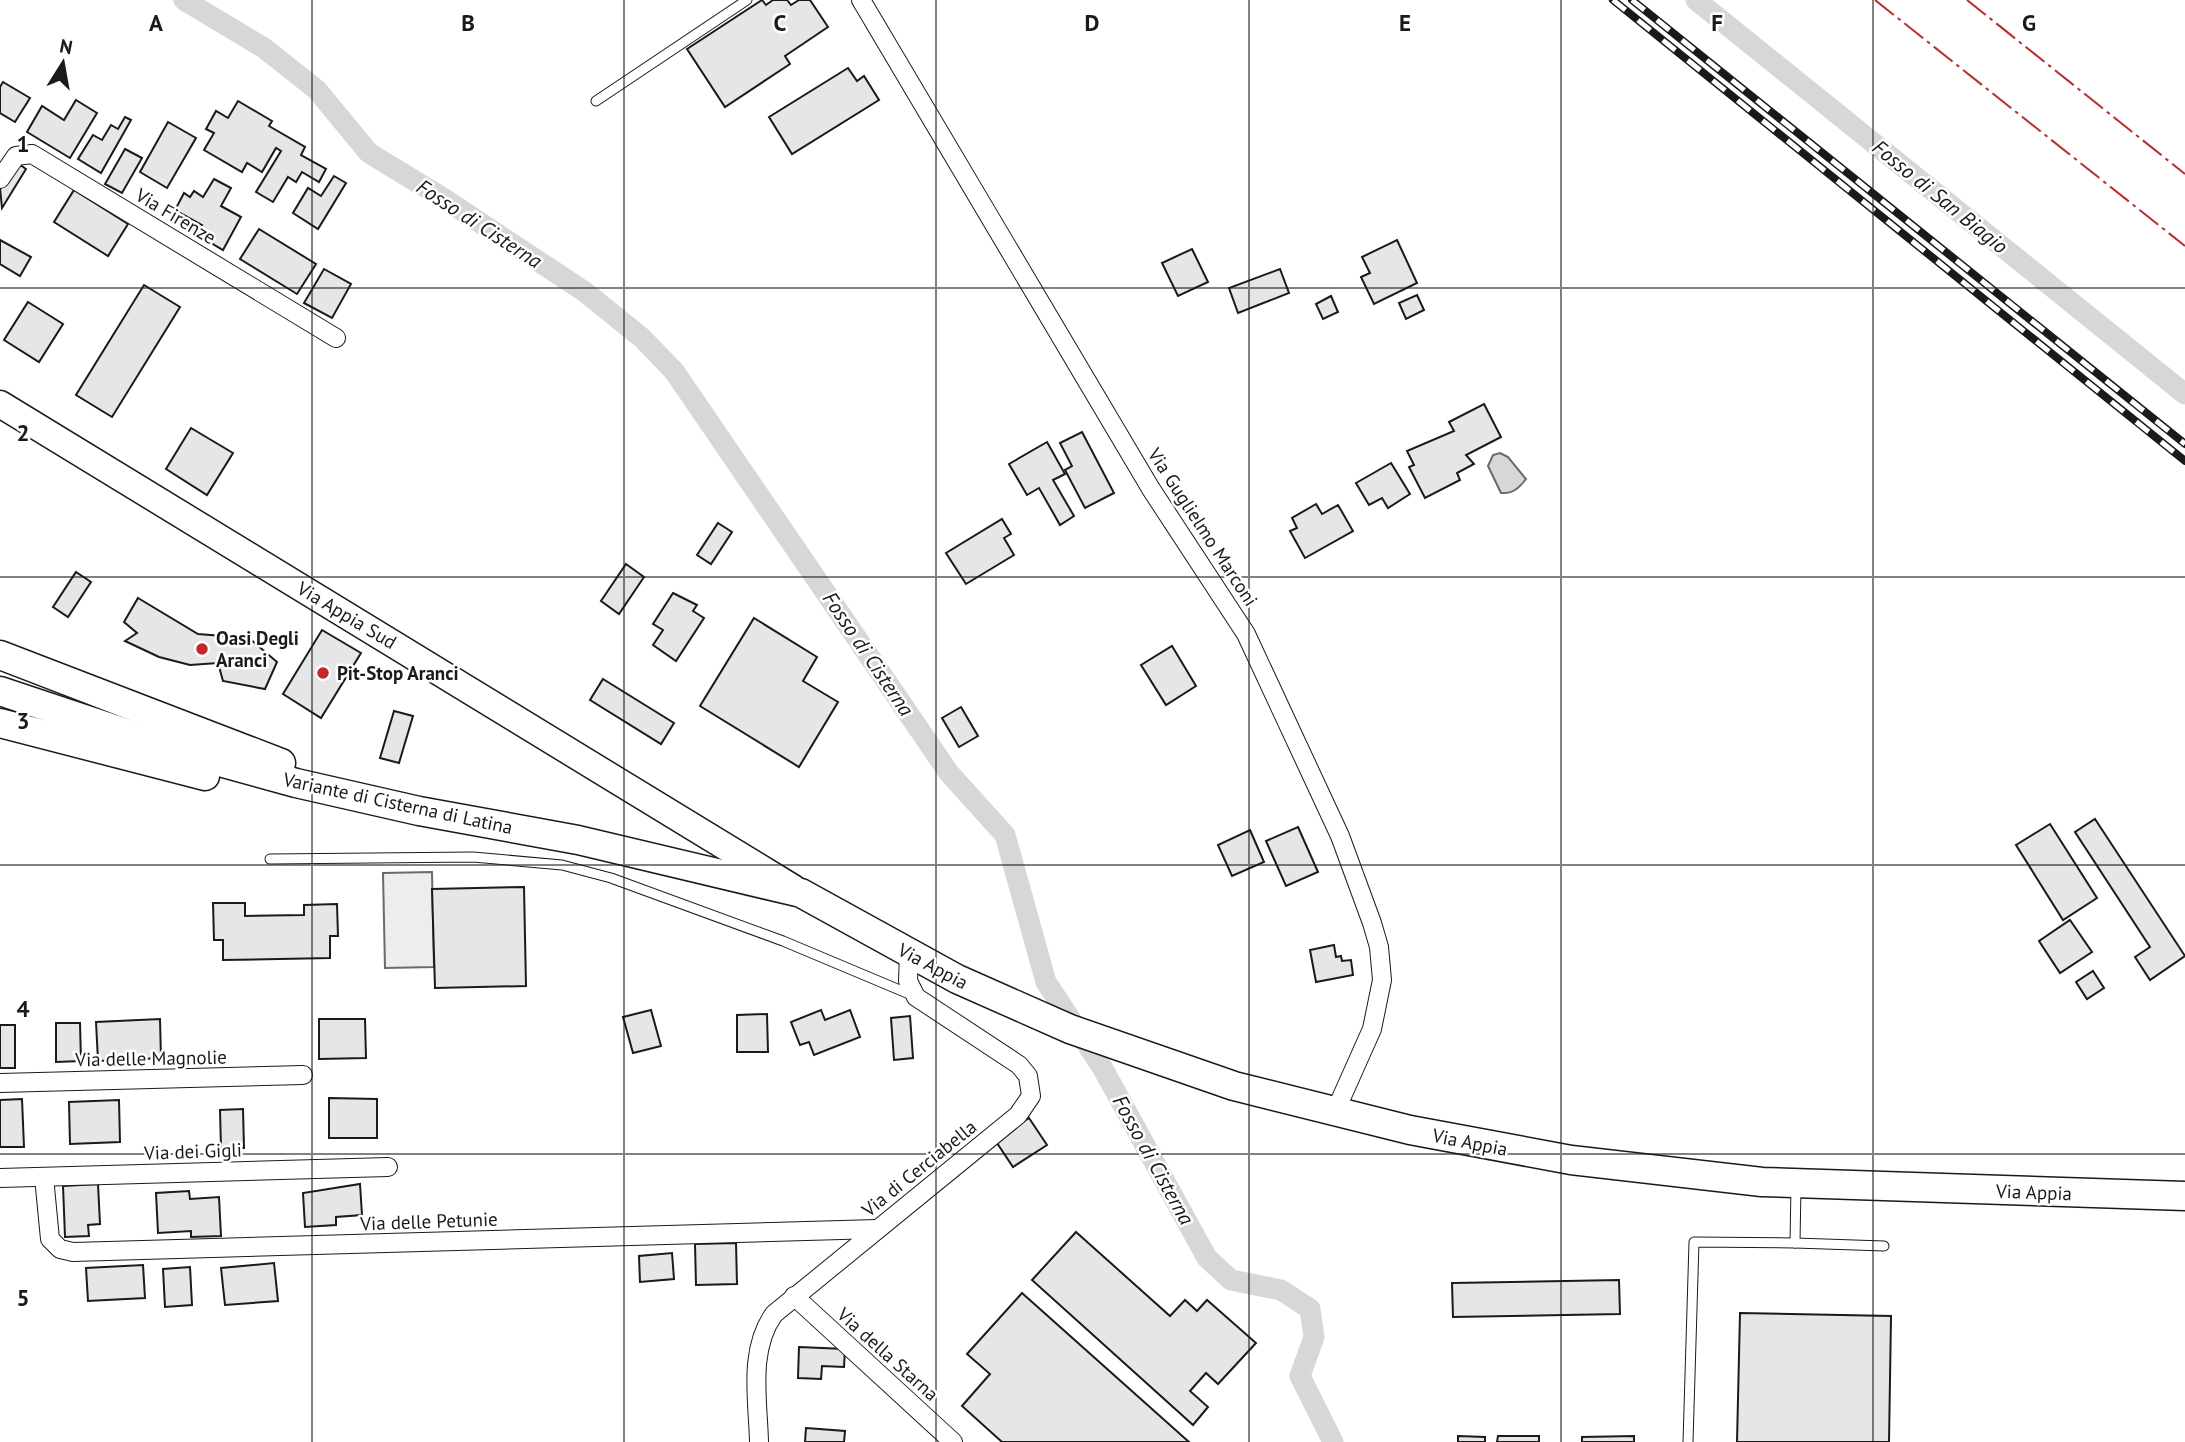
<svg xmlns="http://www.w3.org/2000/svg" width="2185" height="1442" viewBox="0 0 2185 1442" font-family="'PT Sans',sans-serif">
  <style>
    .green { fill: #ededed; stroke: #6a6a6a; stroke-width: 2 }
    .water { fill: #d7d7d7; stroke: #6a6a6a; stroke-width: 2 }
    .lines { fill: none; stroke-linecap: round; stroke-linejoin: round }
    .canal { stroke: #d7d7d7; stroke-width: 21 }
    .building { fill: #e6e6e6; stroke: #1a1a1a; stroke-width: 2 }
    .lane-casing { stroke: #1a1a1a; stroke-width: 11 }
    .street-casing { stroke: #1a1a1a; stroke-width: 20 }
    .secondary-casing { stroke: #1a1a1a; stroke-width: 29 }
    .primary-casing { stroke: #1a1a1a; stroke-width: 31 }
    .lane { stroke: #fff; stroke-width: 9 }
    .street { stroke: #fff; stroke-width: 18 }
    .secondary { stroke: #fff; stroke-width: 26 }
    .primary { stroke: #fff; stroke-width: 28 }
    .rail-casing { stroke: #1a1a1a; stroke-width: 8 }
    .rail { stroke: #fff; stroke-width: 5; stroke-dasharray: 16; stroke-linecap: butt }
    .power { stroke: #c62828; stroke-width: 2; stroke-dasharray: 24 5 3.5 5; stroke-linecap: butt }
    .grid { fill: none; stroke: #1a1a1a; stroke-width: 2; stroke-opacity: 0.55 }
    .poi-dot { fill: #c62828; stroke: #fff; stroke-width: 2.5 }
    .labels { text-anchor: middle; stroke-width: 5; stroke-linejoin: round; paint-order: stroke }
    .street-label { font-size: 19px; fill: #1a1a1a; stroke: #fff }
    .poi-label { font-size: 19px; font-weight: bold; fill: #1a1a1a; stroke: #fff; text-anchor: start }
    .water-label { font-size: 21px; font-style: italic; fill: #1a1a1a; stroke: #fff }
    .grid-label { font-size: 23px; text-anchor: middle; font-weight: bold; fill: #1a1a1a; stroke: #fff; stroke-width: 5; stroke-linejoin: round; paint-order: stroke }
  </style>
  <rect width="100%" height="100%" fill="#fff"/>
  <!-- green -->
  <polygon class="green" points="432,872 434,967 385,968 383,873"/>
  <!-- water -->
  <path class="water" d="M1500,453L1508,457L1526,479C1519,488 1513,494 1501,493L1488,466L1493,455Z"/>
  <g class="lines">
    <!-- canal -->
    <g class="canal">
      <polyline points="184,0 264,48 317,90 369,153 443,198 585,292 642,338 674,371 949,773 1005,835 1046,982 1102,1067 1207,1258 1231,1280 1281,1290 1310,1309 1314,1337 1300,1376 1333,1442"/>
      <polyline points="1696,0 2185,394"/>
    </g>
  </g>
  <!-- building -->
  <g class="building">
    <polygon points="762,0 766,5 773,0 787,0 791,5 799,0 810,0 828,27 785,56 790,64 725,107 687,49"/>
    <polygon points="848,68 857,81 864,76 879,100 792,154 769,117"/>
    <polygon points="3,82 30,98 15,122 0,113 0,87"/>
    <polygon points="76,100 97,113 70,158 27,132 42,106 64,120"/>
    <polygon points="238,101 272,121 269,126 305,147 301,155 326,169 319,182 302,172 296,182 288,177 273,202 256,192 281,151 276,148 262,172 247,163 242,172 204,150 214,133 206,129 216,111 228,118"/>
    <polygon points="125,117 131,120 101,173 78,159 93,135 102,140 111,125 118,129"/>
    <polygon points="168,122 196,138 167,188 140,172"/>
    <polygon points="125,149 142,158 122,193 105,184"/>
    <polygon points="16,162 26,169 2,208 0,188"/>
    <polygon points="334,176 346,183 318,229 293,213 308,188 321,196"/>
    <polygon points="214,179 231,188 221,206 241,217 223,250 196,234 202,225 175,210 184,193 190,197 194,191 203,197"/>
    <polygon points="74,190 128,224 108,256 54,222"/>
    <polygon points="259,229 316,264 297,294 240,259"/>
    <polygon points="0,240 31,257 20,276 0,264"/>
    <polygon points="1397,240 1417,283 1374,304 1361,277 1370,273 1362,257"/>
    <polygon points="1192,249 1208,282 1178,296 1162,263"/>
    <polygon points="324,269 351,284 332,318 304,303"/>
    <polygon points="1280,269 1289,293 1238,313 1229,288"/>
    <polygon points="144,285 180,307 112,417 76,395"/>
    <polygon points="1417,295 1424,310 1406,319 1399,303"/>
    <polygon points="1331,296 1338,312 1323,319 1316,304"/>
    <polygon points="28,302 63,324 39,362 4,340"/>
    <polygon points="1484,404 1501,437 1466,455 1474,464 1457,473 1460,480 1425,498 1409,467 1414,465 1407,451 1454,431 1449,422"/>
    <polygon points="191,428 233,453 207,495 166,469"/>
    <polygon points="1082,432 1114,493 1085,508 1065,470 1072,466 1060,443"/>
    <polygon points="1047,442 1065,474 1053,480 1074,516 1060,525 1039,488 1027,495 1009,464"/>
    <polygon points="1391,463 1410,494 1388,508 1382,498 1369,505 1356,483"/>
    <polygon points="1316,504 1322,514 1338,505 1353,531 1305,558 1290,531 1297,528 1292,518"/>
    <polygon points="1002,519 1011,534 1004,538 1014,555 966,584 946,553"/>
    <polygon points="718,523 732,532 711,564 697,555"/>
    <polygon points="626,564 644,577 619,614 601,601"/>
    <polygon points="76,572 91,582 68,617 53,607"/>
    <polygon points="673,593 697,605 693,611 704,618 676,661 653,645 663,630 653,624"/>
    <polygon points="138,598 198,634 249,638 277,662 265,689 223,681 218,663 190,665 159,657 125,641 137,633 124,622"/>
    <polygon points="754,618 817,657 803,681 838,702 799,767 700,706"/>
    <polygon points="322,630 361,653 321,718 283,694"/>
    <polygon points="1172,646 1196,686 1166,705 1141,665"/>
    <polygon points="603,679 674,723 661,744 590,700"/>
    <polygon points="961,707 978,736 959,747 942,718"/>
    <polygon points="394,711 413,716 399,763 380,758"/>
    <polygon points="2095,819 2185,956 2150,980 2135,957 2150,947 2075,832"/>
    <polygon points="2050,824 2097,898 2063,920 2016,845"/>
    <polygon points="1298,827 1318,872 1286,886 1266,841"/>
    <polygon points="1250,830 1264,862 1232,876 1218,845"/>
    <polygon points="524,887 526,986 435,988 432,889"/>
    <polygon points="213,903 245,903 245,916 304,915 304,905 337,904 338,936 330,936 330,958 223,960 223,940 214,940"/>
    <polygon points="2070,920 2092,952 2060,973 2039,941"/>
    <polygon points="1334,945 1336,957 1341,956 1342,961 1351,960 1353,975 1316,982 1310,950"/>
    <polygon points="2093,971 2104,988 2087,999 2076,982"/>
    <polygon points="651,1010 661,1046 633,1053 623,1017"/>
    <polygon points="821,1010 825,1020 850,1010 860,1037 814,1055 809,1042 800,1045 791,1022"/>
    <polygon points="767,1014 768,1052 737,1052 737,1015"/>
    <polygon points="910,1016 913,1058 894,1060 891,1018"/>
    <polygon points="160,1019 161,1058 98,1061 96,1022"/>
    <polygon points="319,1019 365,1019 366,1058 319,1059"/>
    <polygon points="56,1023 80,1023 81,1061 56,1062"/>
    <rect x="0" y="1025" width="15" height="43"/>
    <polygon points="329,1098 377,1099 377,1138 329,1138"/>
    <polygon points="22,1099 24,1147 0,1147 0,1100"/>
    <polygon points="119,1100 120,1142 70,1144 69,1102"/>
    <polygon points="243,1109 244,1148 221,1148 220,1110"/>
    <polygon points="1029,1118 1047,1145 1013,1167 995,1140"/>
    <polygon points="98,1184 100,1224 88,1225 89,1236 65,1237 63,1186"/>
    <polygon points="360,1184 362,1215 336,1217 336,1225 305,1227 303,1193"/>
    <polygon points="189,1191 190,1199 219,1197 221,1236 191,1237 191,1231 158,1233 156,1193"/>
    <polygon points="1076,1232 1170,1316 1185,1300 1197,1311 1207,1300 1256,1343 1218,1384 1206,1373 1190,1391 1208,1407 1193,1425 1032,1280"/>
    <polygon points="736,1243 737,1284 696,1285 695,1244"/>
    <polygon points="672,1253 674,1279 640,1282 639,1256"/>
    <polygon points="274,1263 278,1301 225,1305 221,1268"/>
    <polygon points="143,1265 145,1298 88,1301 86,1268"/>
    <polygon points="190,1267 192,1305 165,1307 163,1269"/>
    <polygon points="1619,1280 1620,1314 1453,1317 1452,1283"/>
    <polygon points="1022,1293 1189,1442 1002,1442 962,1406 990,1374 967,1354"/>
    <polygon points="1740,1313 1891,1316 1889,1442 1737,1442"/>
    <polygon points="799,1347 845,1349 844,1367 822,1366 821,1379 798,1378"/>
    <polygon points="806,1428 845,1431 844,1442 805,1442"/>
    <polygon points="1458,1436 1485,1437 1485,1442 1458,1442"/>
    <polygon points="1498,1436 1539,1436 1539,1442 1497,1442"/>
    <polygon points="1634,1436 1634,1442 1582,1442 1582,1437"/>
  </g>
  <g class="lines">
    <defs>
      <g id="lane">
        <polyline points="596,101 747,0"/>
        <polyline points="270,859 473,857 562,865 611,878 783,941 914,996"/>
        <polyline points="1795,1243 1884,1246"/>
        <polyline points="1688,1442 1694,1242 1795,1243 1796,1186"/>
      </g>
      <g id="street">
        <polyline points="861,0 1151,489 1246,634 1340,836 1372,923 1379,947 1382,980 1372,1029 1335,1112"/>
        <polyline points="0,179 16,156 32,154 336,338"/>
        <polyline points="0,1083 303,1075"/>
        <polyline points="44,1177 50,1239 60,1249 73,1252 877,1229"/>
        <polyline points="0,1178 388,1167"/>
        <polyline points="794,1296 953,1442"/>
        <path d="M759,1442C758,1400 748,1350 774,1314L1018,1115L1031,1096L1028,1076L1019,1065L916,997L908,981L909,954"/>
      </g>
      <polyline id="secondary" points="0,404 793,888"/>
      <g id="primary">
        <polyline points="0,655 281,763"/>
        <polyline points="0,691 180,751 296,783 419,811 578,840 801,893 957,979 1070,1029 1234,1086 1410,1130 1571,1160 1762,1182 2185,1196"/>
        <polyline points="0,723 205,776"/>
      </g>
    </defs>
    <!-- lane casing -->
    <use href="#lane" class="lane-casing"/>
    <!-- street casing -->
    <use href="#street" class="street-casing"/>
    <!-- secondary casing -->
    <use href="#secondary" class="secondary-casing"/>
    <!-- primary casing -->
    <use href="#primary" class="primary-casing"/>
    <!-- lane -->
    <use href="#lane" class="lane"/>
    <!-- street -->
    <use href="#street" class="street"/>
    <!-- secondary -->
    <use href="#secondary" class="secondary"/>
    <!-- primary -->
    <use href="#primary" class="primary"/>
    <defs>
      <g id="rail">
        <polyline points="1613,0 2185,461"/>
        <polyline points="1632,0 2185,444"/>
      </g>
    </defs>
    <!-- rail casing -->
    <use href="#rail" class="rail-casing"/>
    <!-- rail -->
    <use href="#rail" class="rail"/>
    <!-- power -->
    <g class="power">
      <polyline points="1875,0 2185,246"/>
      <polyline points="1967,0 2185,174"/>
    </g>
  </g>
  <!-- grid -->
  <path class="grid" d="M312,0V1442M624,0V1442M936,0V1442M1249,0V1442M1561,0V1442M1873,0V1442M0,288H2185M0,577H2185M0,865H2185M0,1154H2185"/>
  <!-- markers -->
  <g class="poi-dot">
    <circle cx="202" cy="649" r="7"/>
    <circle cx="323" cy="673" r="7"/>
  </g>
  <g class="labels">
    <!-- street labels -->
    <g class="street-label">
      <text transform="translate(176 216) rotate(31)" y="7">Via Firenze</text>
      <text transform="translate(1203 527) rotate(57)" y="7">Via Guglielmo Marconi</text>
      <text transform="translate(347 615) rotate(31)" y="7">Via Appia Sud</text>
      <text transform="translate(398 803) rotate(12)" y="7">Variante di Cisterna di Latina</text>
      <text transform="translate(933 966) rotate(28)" y="7">Via Appia</text>
      <text transform="translate(151 1058) rotate(-1)" y="7">Via delle Magnolie</text>
      <text transform="translate(1470 1142) rotate(11)" y="7">Via Appia</text>
      <text transform="translate(193 1151) rotate(-2)" y="7">Via dei Gigli</text>
      <text transform="translate(919 1168) rotate(-39)" y="7">Via di Cerciabella</text>
      <text transform="translate(2034 1192) rotate(2)" y="7">Via Appia</text>
      <text transform="translate(429 1221) rotate(-2)" y="7">Via delle Petunie</text>
      <text transform="translate(888 1354) rotate(42)" y="7">Via della Starna</text>
    </g>
    <!-- poi labels -->
    <g class="poi-label">
      <text x="216" y="645">Oasi Degli<tspan x="216" dy="22">Aranci</tspan></text>
      <text x="337" y="680">Pit-Stop Aranci</text>
    </g>
    <!-- water labels -->
    <g class="water-label">
      <text transform="translate(1940 197) rotate(39)" y="7">Fosso di San Biagio</text>
      <text transform="translate(479 224) rotate(33)" y="7">Fosso di Cisterna</text>
      <text transform="translate(868 654) rotate(56)" y="7">Fosso di Cisterna</text>
      <text transform="translate(1153 1160) rotate(61)" y="7">Fosso di Cisterna</text>
    </g>
  </g>
  <g class="grid-label">
    <text x="156" y="31">A</text>
    <text x="468" y="31">B</text>
    <text x="780" y="31">C</text>
    <text x="1092" y="31">D</text>
    <text x="1405" y="31">E</text>
    <text x="1717" y="31">F</text>
    <text x="2029" y="31">G</text>
    <text x="23" y="152">1</text>
    <text x="23" y="441">2</text>
    <text x="23" y="729">3</text>
    <text x="23" y="1017">4</text>
    <text x="23" y="1306">5</text>
  </g>
  <!-- north arrow -->
  <g transform="translate(63 63) rotate(11)" stroke="#ffffff" stroke-width="5" paint-order="stroke">
  <path d="M0-5L12 26L0 18L-12 26Z" fill="#1a1a1a"/>
  <text y="-10" font-size="19" font-weight="bold" text-anchor="middle" fill="#1a1a1a">N</text>
  </g>
</svg>
